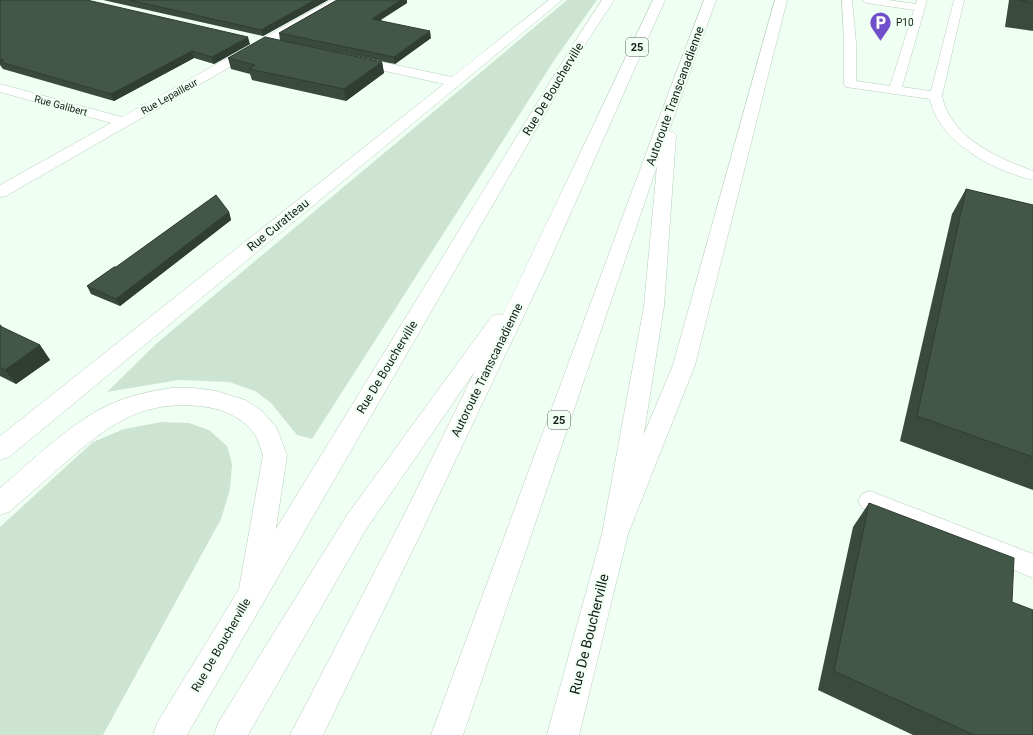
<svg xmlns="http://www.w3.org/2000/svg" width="1033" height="735" viewBox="0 0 1033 735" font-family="Roboto,sans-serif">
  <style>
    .green { fill: #cee4d2 }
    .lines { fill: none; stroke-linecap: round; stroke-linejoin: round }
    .lane-casing { stroke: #b6cebb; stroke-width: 1 }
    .street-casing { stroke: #b6cebb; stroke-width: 1 }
    .secondary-casing { stroke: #b6cebb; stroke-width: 1 }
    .primary-casing { stroke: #b6cebb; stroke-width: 1 }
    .highway-casing { stroke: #b6cebb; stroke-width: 1 }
    .lane { fill: #fff; fill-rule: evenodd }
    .street { fill: #fff; fill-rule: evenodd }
    .secondary { fill: #fff; fill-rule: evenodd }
    .primary { fill: #fff; fill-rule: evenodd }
    .highway { fill: #fff; fill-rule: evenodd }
    .wall { fill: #3a4b3e }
    .shaded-wall { fill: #2f3d32 }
    .building { fill: #435748; stroke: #2f3d32 }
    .labels { text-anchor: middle; stroke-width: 4; stroke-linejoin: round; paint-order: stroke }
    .far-poi-label { font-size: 10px; fill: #141d16; stroke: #f0fff3; text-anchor: start }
    .far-street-label { font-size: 10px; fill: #141d16; stroke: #f0fff3 }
    .shield { fill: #f0fff3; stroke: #566158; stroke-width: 1 }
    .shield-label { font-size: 11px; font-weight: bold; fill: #141d16 }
    .street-label { font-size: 12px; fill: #141d16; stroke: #f0fff3 }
    .near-street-label { font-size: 14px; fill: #141d16; stroke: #f0fff3 }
  </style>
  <rect width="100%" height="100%" fill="#f0fff3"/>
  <!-- green -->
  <g class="green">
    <polygon points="567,0 597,0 557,56 312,439 297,435 271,403 255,391 229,382 179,380 107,392 157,343"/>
    <polygon points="162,422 189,423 209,430 227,446 232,464 230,489 221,519 103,735 0,735 0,527 93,442 124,429"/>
  </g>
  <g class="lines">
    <defs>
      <g id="lane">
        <path d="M842,0H852L856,43V81L890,86L914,10L867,3L862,0H888L916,4L917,0H927L902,87L931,91L954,0H964L942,96C951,138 996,157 1033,171V180C994,171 938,142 930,99L846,87L844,84V43Z"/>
        <polygon points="870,491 1033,554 1033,578 862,508 858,501 862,494"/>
      </g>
      <g id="street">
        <polygon points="331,0 345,0 343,2 6,196 0,197 0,185 111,123 0,92 0,84 122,117"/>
        <polygon points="549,0 562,0 9,457 0,460 0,436 444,84 349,63 347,60 349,57 354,56 452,77"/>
      </g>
      <g id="secondary">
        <polygon points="602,0 614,0 586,43 187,735 153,735 157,723 574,43"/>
        <polygon points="775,0 787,0 695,365 628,534 579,735 547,735 602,534 673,365"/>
      </g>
      <path id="primary" d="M172,388H194L216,391L245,400L262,411L276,427L279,434L287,455L266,594L262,604L252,608L242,604L238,594L263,455C261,450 259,443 257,438C247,420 226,410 207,407C143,398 109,424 64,464C46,480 27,496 9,512L0,515V488C31,462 70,423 107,406C127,396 150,391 172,388Z"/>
      <g id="highway">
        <polygon points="653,0 665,0 545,271 420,535 323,735 290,735 402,519 475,371 365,531 248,735 214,735 218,723 347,515 492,316 499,314 503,315"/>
        <polygon points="704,0 716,0 669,131 673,132 676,135 664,306 628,534 624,542 615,546 606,542 602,534 644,306 657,166 463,735 431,735 664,105"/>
      </g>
    </defs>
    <!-- lane casing -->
    <use href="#lane" class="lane-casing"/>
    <!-- street casing -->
    <use href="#street" class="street-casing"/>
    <!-- secondary casing -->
    <use href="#secondary" class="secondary-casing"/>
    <!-- primary casing -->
    <use href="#primary" class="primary-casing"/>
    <!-- highway casing -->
    <use href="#highway" class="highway-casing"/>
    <!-- lane -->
    <use href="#lane" class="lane"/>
    <!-- street -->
    <use href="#street" class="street"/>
    <!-- secondary -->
    <use href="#secondary" class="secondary"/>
    <!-- primary -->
    <use href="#primary" class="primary"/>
    <!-- highway -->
    <use href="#highway" class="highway"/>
  </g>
  <!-- wall -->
  <g class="wall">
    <polygon points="0,0 250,44 214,64 194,58 114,101 3,69 0,65"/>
    <polygon points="103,0 328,0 263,36"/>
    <polygon points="337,0 407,0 407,3 380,20 431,38 395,64 306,46 382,62 384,73 346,101 252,80 250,74 231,69 228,58 280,40 279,33"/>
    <polygon points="1009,0 1033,0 1033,31 1005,27"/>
    <polygon points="966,189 1033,205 1033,490 900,441 952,214"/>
    <polygon points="229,212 231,220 120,306 91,294 87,286 116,267"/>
    <polygon points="0,324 3,328 40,345 50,360 16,384 0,376"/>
    <polygon points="869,503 1012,602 1033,735 913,735 818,690 853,527"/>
  </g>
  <!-- shaded-wall -->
  <g class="shaded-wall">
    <polygon points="315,0 328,0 263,36 261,30"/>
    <polygon points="401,0 407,0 407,3 373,25 372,19"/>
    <polygon points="430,31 431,38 395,64 394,57"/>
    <polygon points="248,37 250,44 214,64 212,57"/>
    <polygon points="192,51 194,58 114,101 111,94"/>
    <polygon points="382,62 384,73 346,101 344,89"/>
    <polygon points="229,212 231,220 120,306 116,299"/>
    <polygon points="40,345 50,360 16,384 5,370"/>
  </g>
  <!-- building -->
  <g class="building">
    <polygon points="0,0 87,0 248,37 212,57 192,51 111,94 0,62 4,60 0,59"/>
    <polygon points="129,0 315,0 261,30"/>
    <polygon points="337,0 401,0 372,19 430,31 394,57 279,33"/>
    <polygon points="1018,0 1033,0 1033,3"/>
    <polygon points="265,37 382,62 344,89 249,69 255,65 228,58"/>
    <polygon points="966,189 1033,205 1033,457 917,416"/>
    <polygon points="216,195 229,212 116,299 87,286 114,267 116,267"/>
    <polygon points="0,326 40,345 5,370 0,367"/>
    <polygon points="869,503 1014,558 1012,602 1033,610 1033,735 974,735 834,671"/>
  </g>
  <!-- icons -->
  <defs>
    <symbol id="parking-pin" viewBox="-11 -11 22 30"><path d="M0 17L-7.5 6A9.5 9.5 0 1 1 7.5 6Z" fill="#7050ca" stroke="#f0fff3"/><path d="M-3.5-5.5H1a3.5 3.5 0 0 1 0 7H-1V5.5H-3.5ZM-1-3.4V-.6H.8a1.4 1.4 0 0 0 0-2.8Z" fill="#fff"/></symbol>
  </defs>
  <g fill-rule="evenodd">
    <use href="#parking-pin" x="868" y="10" width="25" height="34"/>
  </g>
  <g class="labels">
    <!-- far-poi labels -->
    <g class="far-poi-label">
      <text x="896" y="26">P10</text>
    </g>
    <!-- far-street labels -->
    <g class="far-street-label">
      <text transform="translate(169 96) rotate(-29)" y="4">Rue Lepailleur</text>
      <text transform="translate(61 105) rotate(15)" y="4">Rue Galibert</text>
    </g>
    <!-- shield labels -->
    <g class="shield">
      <rect x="626" y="38" width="22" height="18" rx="3"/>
      <rect x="548" y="411" width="22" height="18" rx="3"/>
    </g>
    <g class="shield-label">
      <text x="637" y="51">25</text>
      <text x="559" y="424">25</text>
    </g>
    <!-- street labels -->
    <g class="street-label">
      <text transform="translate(553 89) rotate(-59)" y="4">Rue De Boucherville</text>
      <text transform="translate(675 96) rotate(-70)" y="4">Autoroute Transcanadienne</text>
      <text transform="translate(278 225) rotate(-39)" y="4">Rue Curatteau</text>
      <text transform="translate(387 367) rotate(-59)" y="4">Rue De Boucherville</text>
      <text transform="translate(487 370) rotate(-64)" y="4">Autoroute Transcanadienne</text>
      <text transform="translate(221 645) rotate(-60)" y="4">Rue De Boucherville</text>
    </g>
    <!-- near-street labels -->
    <g class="near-street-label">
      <text transform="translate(589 634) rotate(-76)" y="5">Rue De Boucherville</text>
    </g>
  </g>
</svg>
